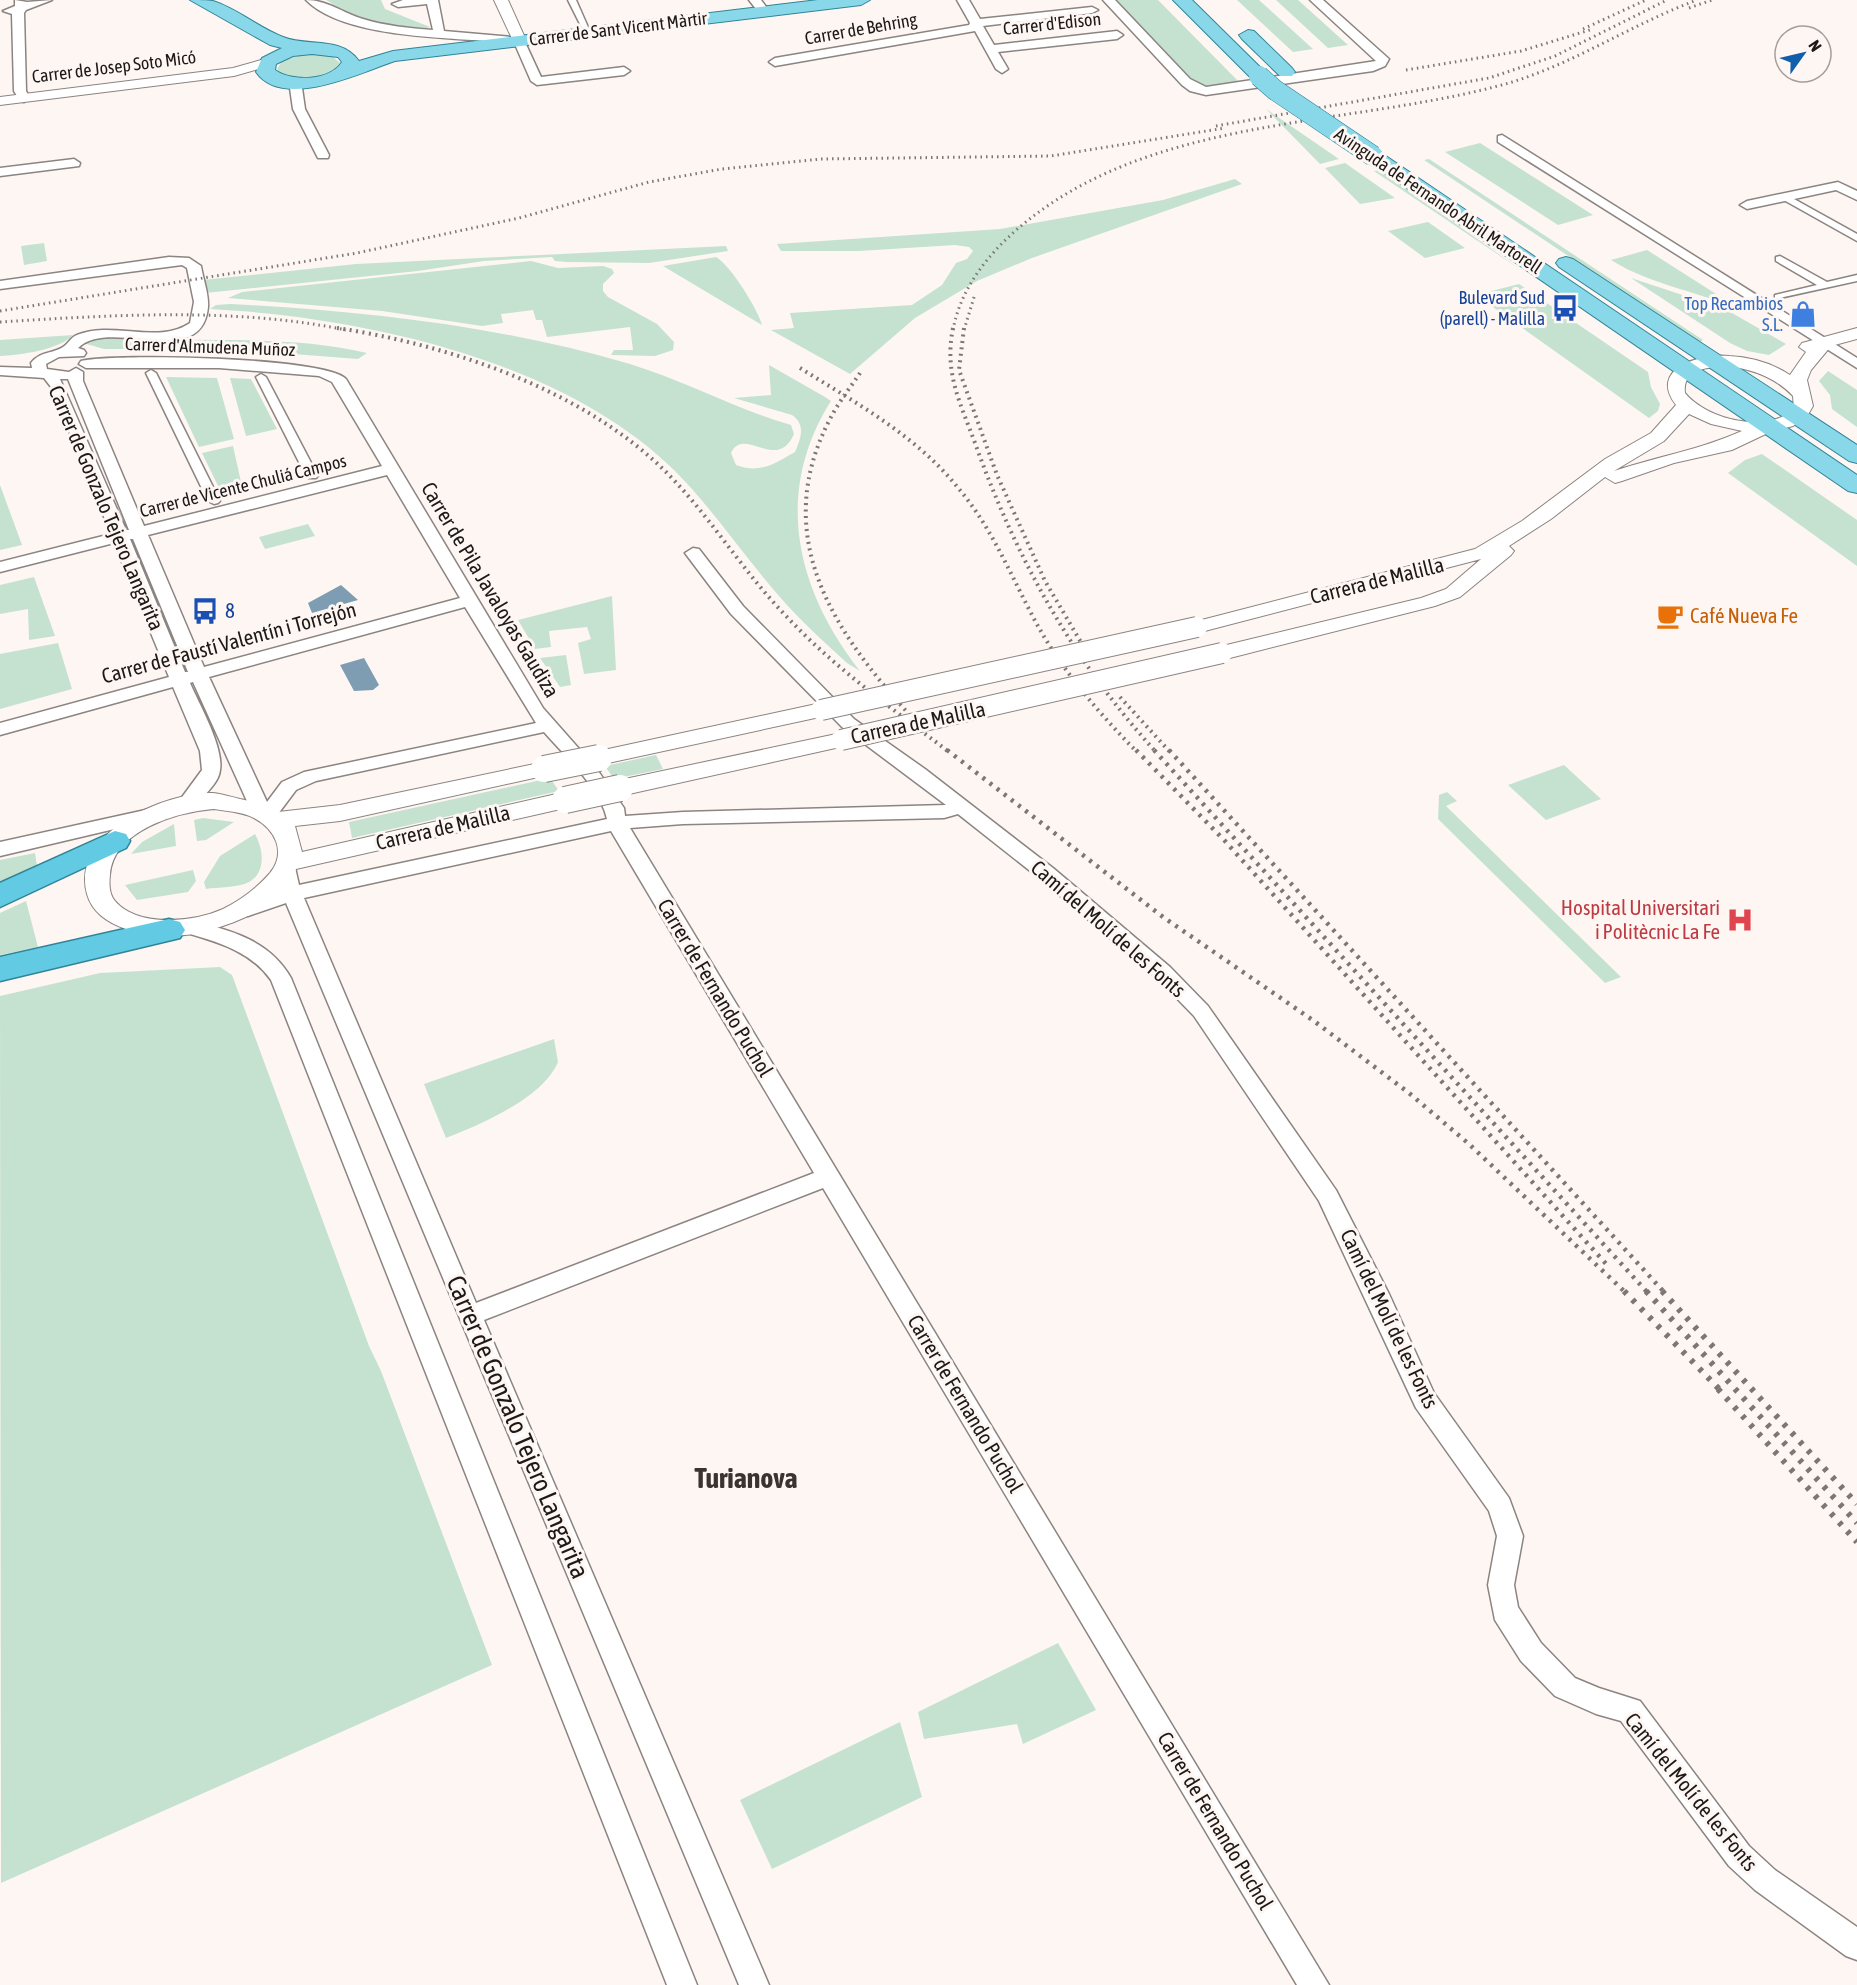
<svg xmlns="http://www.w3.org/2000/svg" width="1857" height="1985" viewBox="0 0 1857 1985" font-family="'Asap Condensed',sans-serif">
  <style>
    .green { fill: #c5e2d1 }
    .water { fill: #7e9db3 }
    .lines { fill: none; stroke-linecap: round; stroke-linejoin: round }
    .pedestrian-casing { stroke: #8c8480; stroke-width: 3 }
    .minor-casing { stroke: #8c8480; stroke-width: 3 }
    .tertiary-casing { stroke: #8c8480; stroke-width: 2 }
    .primary-casing { stroke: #308497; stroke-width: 2 }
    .trunk-casing { stroke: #308497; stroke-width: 3 }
    .pedestrian { fill: #fff; fill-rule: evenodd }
    .minor { fill: #fff; fill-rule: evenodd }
    .tertiary { fill: #fff; fill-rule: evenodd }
    .primary { fill: #89d8ea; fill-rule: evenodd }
    .trunk { fill: #62cbe3; fill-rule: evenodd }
    .rail-far3 { stroke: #7c7775; stroke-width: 3; stroke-dasharray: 1.5 4; stroke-linecap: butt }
    .rail-far2 { stroke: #7c7775; stroke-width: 4; stroke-dasharray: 2 4.5; stroke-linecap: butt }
    .rail-far1 { stroke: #7c7775; stroke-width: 4.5; stroke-dasharray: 3 6; stroke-linecap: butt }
    .rail { stroke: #7c7775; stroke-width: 6; stroke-dasharray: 4 8; stroke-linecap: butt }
    .tertiary-bridge-far1-casing { stroke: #8c8480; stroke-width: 22; stroke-linecap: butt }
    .tertiary-bridge-casing { stroke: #8c8480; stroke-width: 28; stroke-linecap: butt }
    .primary-bridge-casing { stroke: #308497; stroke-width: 21; stroke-linecap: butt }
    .tertiary-bridge-far1 { stroke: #fff; stroke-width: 20 }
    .tertiary-bridge { stroke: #fff; stroke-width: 26 }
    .primary-bridge { stroke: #89d8ea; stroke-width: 20 }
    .labels { text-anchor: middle; stroke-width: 6; stroke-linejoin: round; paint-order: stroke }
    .far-street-label { font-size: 18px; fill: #1c1917; stroke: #fef6f3 }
    .far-transit-label { font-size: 18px; fill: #164399; stroke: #fef6f3; text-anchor: end }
    .far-shop-label { font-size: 18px; fill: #366cbe; stroke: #fef6f3; text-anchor: end }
    .street-label { font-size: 21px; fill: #1c1917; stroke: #fef6f3 }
    .transit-label { font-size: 21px; fill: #164399; stroke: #fef6f3; text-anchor: start }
    .food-label { font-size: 21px; fill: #c56008; stroke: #fef6f3; text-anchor: start }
    .health-label { font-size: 21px; fill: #be3a42; stroke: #fef6f3; text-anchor: end }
    .near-street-label { font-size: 26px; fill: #1c1917; stroke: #fef6f3 }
    .near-quarter-label { font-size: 28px; font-weight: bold; fill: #3b3330; stroke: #fef6f3 }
  </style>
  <rect width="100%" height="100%" fill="#fef6f3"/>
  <!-- green -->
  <g class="green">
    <path d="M326,0H381L385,9L430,27C404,38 349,15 326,0Z"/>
    <polygon points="1113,0 1158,0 1241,84 1209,88 1193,85"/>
    <polygon points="1237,0 1259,0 1313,49 1293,52"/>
    <polygon points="1276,0 1298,0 1348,45 1328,48"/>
    <path d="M306,53L332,56L340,63C331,82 294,82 279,73L277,69L282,61Z"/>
    <polygon points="1266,109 1339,159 1320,164"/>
    <polygon points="1480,143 1593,215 1558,225 1445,152"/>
    <polygon points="1429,159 1703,340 1699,343 1424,160"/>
    <polygon points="1345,163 1395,198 1360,204 1325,168"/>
    <polygon points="1380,170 1521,270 1374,171"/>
    <polygon points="1235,179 1242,184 1032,258 977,281 915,318 850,374 771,330 794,328 790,313 912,305 942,285 956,263 967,259 973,251 969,247 955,245 859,251 781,251 777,244 1000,229 1163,200"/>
    <polygon points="1428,222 1465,248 1425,258 1388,231"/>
    <polygon points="44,243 47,261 24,265 21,246"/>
    <polygon points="726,246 728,251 649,263 566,262 555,261 552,257 484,261 418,271 205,293 203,280 356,264"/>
    <path d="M1647,250L1746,313C1702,291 1654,287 1611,260Z"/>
    <path d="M716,257C731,266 757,308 762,325L663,266Z"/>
    <polygon points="531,261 558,268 603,266 612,269 614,273 603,284 603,291 608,297 657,324 674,342 673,350 655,356 611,355 614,350 633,350 630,327 547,337 542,320 536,320 533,310 501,314 503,323 482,326 382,311 228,298 242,292"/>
    <polygon points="1631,278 1725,309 1786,344 1769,355 1747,351 1730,343"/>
    <polygon points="1519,284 1648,372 1651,387 1660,404 1658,411 1649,418 1476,295"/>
    <path d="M231,304C365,311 501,326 630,364C685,381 736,409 791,425L794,434C777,473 744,425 731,453L736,465C760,474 774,464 795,452C801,438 806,425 792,415L734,398L771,395L769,365L825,397L831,401C773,493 796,590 860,671L847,663C824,642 800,620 779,596C743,555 713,509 674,470C562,360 363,317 210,309L216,305Z"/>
    <path d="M73,335C59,350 20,355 0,356V340Z"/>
    <path d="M108,337C194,344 282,333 367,353L358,359L230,349H104L83,343L84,339Z"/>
    <polygon points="1828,371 1857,390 1857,427 1832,409 1830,395 1819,381"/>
    <polygon points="166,377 217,378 234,439 199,447"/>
    <polygon points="230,378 251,379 277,429 246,436"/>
    <polygon points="233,446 243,491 223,496 202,453"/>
    <polygon points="1762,454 1857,520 1857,566 1728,473 1745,460"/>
    <polygon points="0,485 22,545 0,550"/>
    <polygon points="308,524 315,536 265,549 259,537"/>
    <polygon points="34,577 55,636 29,640 28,609 0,614 0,585"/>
    <polygon points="612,596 616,670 584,674 578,643 591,639 587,627 549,631 551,647 535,649 518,620"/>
    <polygon points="58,643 72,689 0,709 0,654"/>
    <polygon points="566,655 571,685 560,687 540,658"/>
    <polygon points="656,755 663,769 614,779 605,766"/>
    <polygon points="1564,765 1601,799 1546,820 1508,785"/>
    <polygon points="550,778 559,791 352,838 349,822"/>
    <polygon points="1447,792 1457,801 1446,806 1621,977 1605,983 1438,819 1439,795"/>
    <polygon points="203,818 234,822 206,840 197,841 194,820"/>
    <polygon points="174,824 176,846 131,854 142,842"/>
    <path d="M255,834C263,848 267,872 249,882C238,888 218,887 206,889L204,882L220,856Z"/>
    <polygon points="35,853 37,866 0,883 0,860"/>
    <polygon points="193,870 196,881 188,892 137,900 125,885"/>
    <polygon points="26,901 38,947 0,955 0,913"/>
    <polygon points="220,967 232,975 369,1346 381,1371 492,1665 1,1883 0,996 100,973"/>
    <path d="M554,1039L558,1062C543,1098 480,1125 446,1138L424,1084Z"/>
    <polygon points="1058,1643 1096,1710 1023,1744 1017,1724 924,1739 918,1712"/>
    <polygon points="900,1722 922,1797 772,1869 740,1800"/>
  </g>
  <!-- water -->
  <g class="water">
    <polygon points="341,585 358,600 312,613 308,603"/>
    <polygon points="364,658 379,685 373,690 354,691 340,665"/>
  </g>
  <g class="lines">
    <defs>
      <g id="pedestrian">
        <polygon points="568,0 576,0 591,34 584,32"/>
        <polygon points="1785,194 1857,234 1857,241 1782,199 1780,197"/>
        <polygon points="1780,256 1827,282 1857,275 1857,281 1775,299 1775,295 1817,285 1776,261 1776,257"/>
        <polygon points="151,370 156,373 220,501 218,503 214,504 208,501 146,373"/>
        <polygon points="261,374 266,377 318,476 316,478 308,478 306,476 256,377"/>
      </g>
      <g id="minor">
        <polygon points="15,0 27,2 52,0 26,10 24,13 26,91 30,98 24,102 20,101 14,91 12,14 3,11 15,6"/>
        <path d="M306,0C327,0 343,13 363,19C386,26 409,28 433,30L427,4L398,7L392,4L403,0H438L444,31L523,38L541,77L624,67L630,71L624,75L537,85L531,81L514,42C501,44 485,40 472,40C427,37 339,34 306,0Z"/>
        <polygon points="749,0 761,0 770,12 760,14"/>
        <polygon points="957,0 969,0 980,19 1092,7 1098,10 1092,13 983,26 994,45 1117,31 1123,35 1117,39 998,52 1008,69 1002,73 996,69 975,31 775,66 769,62 775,58 969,25 970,23"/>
        <polygon points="1103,0 1115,0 1190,79 1206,87 1376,61 1310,0 1323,0 1389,59 1385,66 1373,71 1206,95 1190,91 1182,85"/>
        <polygon points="300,79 306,83 302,88 305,109 329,155 328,158 318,158 293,109 290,88"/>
        <polygon points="1502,135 1857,358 1857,368 1498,142 1498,136"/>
        <polygon points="74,159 80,163 79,166 0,176 0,168"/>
        <polygon points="1838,182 1857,191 1857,200 1836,190 1747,209 1740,205 1747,201"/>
        <path d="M169,257L189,258L201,266C203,279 209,294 208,307C202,372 109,316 78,348L84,350L86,353L84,356L59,357L46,364L47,369L69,372L76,368L83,372V381L144,526L382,466L332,382L319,376L219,368H86L79,364L81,361C113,353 327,357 346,379L543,708L596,768L624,808L625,816L683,812L946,805L842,727L731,614L685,553L693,548L699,549L743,606L854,719L925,769L1053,868L1170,967L1208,1006L1336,1190L1389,1294L1434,1393L1509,1498L1523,1536L1514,1585L1518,1607L1541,1643L1575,1678L1599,1688L1640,1701L1749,1846L1775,1870L1857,1927V1960L1846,1956L1755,1890L1729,1866L1621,1721L1596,1714L1555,1696L1521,1661L1495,1620L1488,1585L1497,1536L1489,1511L1416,1408L1319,1201L1194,1016L1156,977L1039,878L958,814L944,818L683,824L630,828L1329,1985H1297L823,1188L484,1320L769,1985H739L286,903L248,916L241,914L238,909L241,904L281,890L277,868L280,863H294L299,885L607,819C601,789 564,755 544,732L316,781L296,790L275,818H261L251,810L193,682L190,683C199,704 224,747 220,770C219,781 209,790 203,797C195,806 192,812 180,808L177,804L202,770L200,751L173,687L0,735V723L169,677L114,543L0,572V562L111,534L51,387L44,378L0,375V367L32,368L31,363C40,351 52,354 63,347C68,344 71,337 77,335C113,320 158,345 190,323L194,302L187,268L182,265L0,289V281ZM60,379H68L129,530H126ZM387,475L460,598L204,667L148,535ZM130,539H133L188,672H185ZM465,607L536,723L304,772L282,782L267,802L209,677ZM611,831L814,1173L476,1303L304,898Z"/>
        <polygon points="150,809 157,811 160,815 157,819 0,856 0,842"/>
        <path d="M194,921C233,931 270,941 291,978L697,1985H667L271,980C250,951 220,943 187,933L184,928L187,923Z"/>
      </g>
      <g id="tertiary">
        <polygon points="494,0 508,0 526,40 524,43 514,43"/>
        <polygon points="268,58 275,62 273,65 234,76 0,105 0,97 233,68"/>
        <path d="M1857,328V339L1831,346L1811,370L1807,380L1813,406L1806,418L1793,426L1770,432L1732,450L1674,463L1622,481L1615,483L1605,477L1551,519L1509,546L1514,551L1511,555L1460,597L1435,606L1222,660L1214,658L1211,653L1214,648L1421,598L1446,589L1481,559L1197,633L1190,631L1186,627L1190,623L1475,549L1522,521L1605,459L1651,433L1676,405C1648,369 1699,353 1729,356C1750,357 1772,363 1790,375L1806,352L1799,347L1802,343ZM1726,366C1752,369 1775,377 1793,396L1794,409C1767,434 1707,420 1685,393C1682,369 1708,367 1726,366ZM1689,414L1711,424L1742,431C1702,449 1656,457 1614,471L1664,441Z"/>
        <polygon points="821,703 829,705 832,710 829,715 599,765 591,763 588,758 591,753 599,751"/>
        <polygon points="841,733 849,735 852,740 849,745 620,796 612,793 608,788 612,783 620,780"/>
        <path d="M544,762L552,764L555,769L552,774L340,821L295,826L302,852L565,792L573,795L577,800L573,805L565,808L296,869C284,904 242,921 210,930C183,938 153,938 126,929C108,923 92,912 87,894C70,833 165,792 213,793C222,794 232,797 240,799C254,802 266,804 278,812L340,805ZM214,809C226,811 243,812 254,818C275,829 287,852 270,873C257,888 241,900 223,909C194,922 138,928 115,901C109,894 109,883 110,875C113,830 178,812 214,809Z"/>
      </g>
      <g id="primary">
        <path d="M190,0C198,0 207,0 213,1C238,9 259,28 283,37C309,47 341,36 359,61L393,51L818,0H870L861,5L395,61C362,72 283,111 256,72L262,58L282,48L270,45ZM312,54L338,57L342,62C330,81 292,82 275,70L276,64L293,56Z"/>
        <polygon points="1173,0 1192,0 1265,72 1268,76 1265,80 1253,80"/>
        <polygon points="1248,30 1254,31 1292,68 1295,72 1292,76 1280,76 1242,39 1239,35"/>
        <polygon points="1373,150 1380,152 1857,475 1857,493 1848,491 1366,160 1363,156"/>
        <polygon points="1566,257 1573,259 1857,445 1857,463 1849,461 1559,267 1556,263 1559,259"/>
      </g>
      <g id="trunk">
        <polygon points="115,831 126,834 130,841 126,848 0,907 0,883"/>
        <polygon points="169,919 180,922 185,930 180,938 0,981 0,957"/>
      </g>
    </defs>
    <!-- pedestrian casing -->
    <use href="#pedestrian" class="pedestrian-casing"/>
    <!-- minor casing -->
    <use href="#minor" class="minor-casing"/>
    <!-- tertiary casing -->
    <use href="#tertiary" class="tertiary-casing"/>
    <!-- primary casing -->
    <use href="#primary" class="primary-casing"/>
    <!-- trunk casing -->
    <use href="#trunk" class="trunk-casing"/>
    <!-- pedestrian -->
    <use href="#pedestrian" class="pedestrian"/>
    <!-- minor -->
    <use href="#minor" class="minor"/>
    <!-- tertiary -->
    <use href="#tertiary" class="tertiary"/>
    <!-- primary -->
    <use href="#primary" class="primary"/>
    <!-- trunk -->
    <use href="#trunk" class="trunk"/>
    <!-- rail-far3 -->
    <g class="rail-far3">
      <polyline points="1689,8 1712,0"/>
      <polyline points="1583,29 1646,0"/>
      <polyline points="1406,70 1521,51 1593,29"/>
      <polyline points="1216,126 1489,78 1555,56 1667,0"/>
      <polyline points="0,311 357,253 519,218 649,182 722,169 821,159 1051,156 1225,128"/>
      <path d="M0,322C112,315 235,307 346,330"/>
      <path d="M953,330C960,291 985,258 1014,232C1145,116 1338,128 1498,86C1568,68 1629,25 1697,0"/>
      <polyline points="964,330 975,294"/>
    </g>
    <!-- rail-far2 -->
    <g class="rail-far2">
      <path d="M337,328C450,345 584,390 666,472C711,517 743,572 788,618C836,669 893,709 949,752"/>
      <path d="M953,328C944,373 960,402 975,443C1016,558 1073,661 1156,752"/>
      <polyline points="964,328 959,370 997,475 1045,581 1089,656"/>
      <path d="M800,368C856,403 917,436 959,489C991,527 1009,571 1032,615C1059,667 1096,710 1137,752"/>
      <path d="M860,373C850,388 838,403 830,419C770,534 831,628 908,713"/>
      <polyline points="1120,697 1170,752"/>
    </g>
    <!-- rail-far1 -->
    <g class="rail-far1">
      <polyline points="947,750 1163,917 1314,1021 1409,1093 1469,1144 1625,1292"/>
      <polyline points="1136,750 1224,840 1608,1266"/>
      <polyline points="1154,750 1647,1292"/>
      <polyline points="1169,750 1664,1292"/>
    </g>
    <!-- rail -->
    <g class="rail">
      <polyline points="1624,1291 1723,1393"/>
      <polyline points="1646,1291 1857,1523"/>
      <polyline points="1662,1291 1857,1504"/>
      <polyline points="1718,1389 1857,1542"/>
    </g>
    <defs>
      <g id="tertiary-bridge-far1">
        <polyline points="821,710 1197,627"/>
        <polyline points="841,740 1222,653"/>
      </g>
      <g id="tertiary-bridge">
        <polyline points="544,769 599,758"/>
        <polyline points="565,800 620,788"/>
      </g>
      <polyline id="primary-bridge" points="1259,76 1275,90 1373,156"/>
    </defs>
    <!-- tertiary-bridge-far1 casing -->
    <use href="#tertiary-bridge-far1" class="tertiary-bridge-far1-casing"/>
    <!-- tertiary-bridge casing -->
    <use href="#tertiary-bridge" class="tertiary-bridge-casing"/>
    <!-- primary-bridge casing -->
    <use href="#primary-bridge" class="primary-bridge-casing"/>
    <!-- tertiary-bridge-far1 -->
    <use href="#tertiary-bridge-far1" class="tertiary-bridge-far1"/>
    <!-- tertiary-bridge -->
    <use href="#tertiary-bridge" class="tertiary-bridge"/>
    <!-- primary-bridge -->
    <use href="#primary-bridge" class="primary-bridge"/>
  </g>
  <!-- icons -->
  <defs>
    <symbol id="bus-bare" viewBox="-9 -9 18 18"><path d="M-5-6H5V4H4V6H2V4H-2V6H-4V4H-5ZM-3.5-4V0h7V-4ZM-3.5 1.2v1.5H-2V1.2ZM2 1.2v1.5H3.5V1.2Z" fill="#1a4fb4" stroke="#fef6f3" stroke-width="2.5" paint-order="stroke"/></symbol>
    <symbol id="shop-bare" viewBox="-9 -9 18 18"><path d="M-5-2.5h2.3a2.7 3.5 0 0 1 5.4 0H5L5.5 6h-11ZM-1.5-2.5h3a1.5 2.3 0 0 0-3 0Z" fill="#3f7fe0" stroke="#fef6f3" stroke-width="2.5" paint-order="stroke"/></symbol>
    <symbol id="cafe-bare" viewBox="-9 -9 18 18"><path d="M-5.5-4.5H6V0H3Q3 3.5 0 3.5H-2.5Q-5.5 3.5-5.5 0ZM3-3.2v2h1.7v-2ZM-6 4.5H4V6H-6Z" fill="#e8710a" stroke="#fef6f3" stroke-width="2.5" paint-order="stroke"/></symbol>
    <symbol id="hospital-bare" viewBox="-9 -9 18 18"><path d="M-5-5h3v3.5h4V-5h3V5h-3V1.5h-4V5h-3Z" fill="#e0444e" stroke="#fef6f3" stroke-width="2.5" paint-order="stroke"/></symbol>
  </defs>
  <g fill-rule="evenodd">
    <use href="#bus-bare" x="1546" y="289" width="38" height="38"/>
    <use href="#shop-bare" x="1784" y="295" width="38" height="38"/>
    <use href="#bus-bare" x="186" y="592" width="38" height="38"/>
    <use href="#cafe-bare" x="1651" y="597" width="38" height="38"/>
    <use href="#hospital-bare" x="1721" y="901" width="38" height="38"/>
  </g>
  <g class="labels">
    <!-- far-street labels -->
    <g class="far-street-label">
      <text transform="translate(1052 24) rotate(-6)" y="6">Carrer d'Edison</text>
      <text transform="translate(618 29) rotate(-7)" y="6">Carrer de Sant Vicent Màrtir</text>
      <text transform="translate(861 29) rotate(-10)" y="6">Carrer de Behring</text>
      <text transform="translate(114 67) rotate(-7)" y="6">Carrer de Josep Soto Micó</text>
      <text transform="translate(1438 201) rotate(34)" y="6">Avinguda de Fernando Abril Martorell</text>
      <text transform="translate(210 347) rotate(2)" y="6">Carrer d'Almudena Muñoz</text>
      <text transform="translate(243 486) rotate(-14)" y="6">Carrer de Vicente Chuliá Campos</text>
    </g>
    <!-- far-transit labels -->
    <g class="far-transit-label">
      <text x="1545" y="304">Bulevard Sud<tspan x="1545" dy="21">(parell) - Malilla</tspan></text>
    </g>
    <!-- far-shop labels -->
    <g class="far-shop-label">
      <text x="1783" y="310">Top Recambios<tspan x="1783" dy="21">S.L.</tspan></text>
    </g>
    <!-- street labels -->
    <g class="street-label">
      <text transform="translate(106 508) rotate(67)" y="7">Carrer de Gonzalo Tejero Langarita</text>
      <text transform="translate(1377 581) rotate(-14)" y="7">Carrera de Malilla</text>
      <text transform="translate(490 590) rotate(59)" y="7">Carrer de Pila Javaloyas Gaudiza</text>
      <text transform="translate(229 643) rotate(-15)" y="7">Carrer de Faustí Valentín i Torrejón</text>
      <text transform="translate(918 723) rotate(-12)" y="7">Carrera de Malilla</text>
      <text transform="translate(443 828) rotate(-13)" y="7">Carrera de Malilla</text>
      <text transform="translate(1108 929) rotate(41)" y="7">Camí del Molí de les Fonts</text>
      <text transform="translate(715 988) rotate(59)" y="7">Carrer de Fernando Puchol</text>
      <text transform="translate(1389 1319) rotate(64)" y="7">Camí del Molí de les Fonts</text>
      <text transform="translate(965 1404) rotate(59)" y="7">Carrer de Fernando Puchol</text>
      <text transform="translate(1691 1792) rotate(51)" y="7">Camí del Molí de les Fonts</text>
      <text transform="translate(1215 1821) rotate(59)" y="7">Carrer de Fernando Puchol</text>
    </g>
    <!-- transit labels -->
    <g class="transit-label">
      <text x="225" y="618">8</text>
    </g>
    <!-- food labels -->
    <g class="food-label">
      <text x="1690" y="623">Café Nueva Fe</text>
    </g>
    <!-- health labels -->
    <g class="health-label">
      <text x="1720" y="915">Hospital Universitari<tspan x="1720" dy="24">i Politècnic La Fe</tspan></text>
    </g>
    <!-- near-street labels -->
    <g class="near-street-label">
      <text transform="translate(518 1427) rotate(67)" y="9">Carrer de Gonzalo Tejero Langarita</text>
    </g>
    <!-- near-quarter labels -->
    <g class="near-quarter-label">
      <text x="746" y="1488">Turianova</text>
    </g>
  </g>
  <!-- north arrow -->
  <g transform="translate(1803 54) rotate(56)"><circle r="28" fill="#fef6f3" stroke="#a49e9b" stroke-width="1.5"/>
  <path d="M0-4.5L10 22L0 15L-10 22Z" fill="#105eac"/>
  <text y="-9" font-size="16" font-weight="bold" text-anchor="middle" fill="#1c1917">N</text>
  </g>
</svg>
